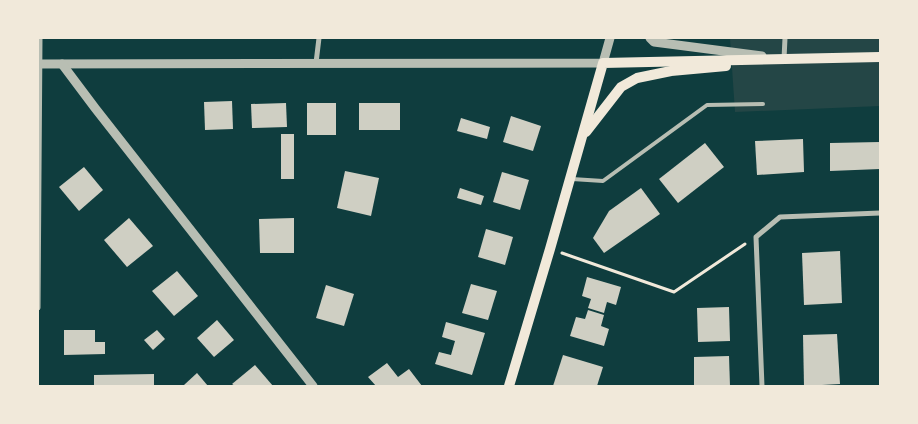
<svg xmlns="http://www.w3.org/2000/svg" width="918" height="424" viewBox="0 0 918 424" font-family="Cabin,sans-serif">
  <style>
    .green { fill: #244646 }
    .building { fill: #cfcfc3 }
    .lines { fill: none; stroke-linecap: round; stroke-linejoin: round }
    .path { stroke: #f1e9da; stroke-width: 3 }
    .service { stroke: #b8beb3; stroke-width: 4 }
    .minor { stroke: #b8beb3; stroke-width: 5 }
    .tertiary { stroke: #b8beb3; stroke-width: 9 }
    .secondary { stroke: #f1e9da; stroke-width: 10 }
  </style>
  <rect width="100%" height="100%" fill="#0f3d3e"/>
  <!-- green -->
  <polygon class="green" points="730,38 880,38 880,106 735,112"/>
  <!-- building -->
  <g class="building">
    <polygon points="232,101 233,129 205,130 204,102"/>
    <polygon points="286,103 287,127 252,128 251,104"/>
    <rect x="307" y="103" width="29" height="32"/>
    <rect x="359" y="103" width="41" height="27"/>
    <polygon points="511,116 541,126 533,151 503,142"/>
    <polygon points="461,118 490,127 487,139 457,131"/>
    <rect x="281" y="134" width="13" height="45"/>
    <polygon points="803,139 804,172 757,175 755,141"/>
    <polygon points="880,142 880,169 830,171 830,143"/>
    <polygon points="705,143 724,167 678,203 659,179"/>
    <polygon points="84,167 103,190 79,211 59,187"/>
    <polygon points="345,171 379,178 371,216 337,208"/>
    <polygon points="502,172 529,180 520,210 493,202"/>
    <polygon points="460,188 484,196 481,205 457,198"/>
    <polygon points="641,188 660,214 604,253 593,238 609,211"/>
    <polygon points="129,218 153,246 127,267 104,240"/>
    <polygon points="294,218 294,253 260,253 259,219"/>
    <polygon points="486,229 513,237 505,265 478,257"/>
    <polygon points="840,251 842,303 804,305 802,253"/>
    <polygon points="177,271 198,296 174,316 152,291"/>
    <polygon points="587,277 621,287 616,305 607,302 604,313 588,308 591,299 582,296"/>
    <polygon points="471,284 497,291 488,320 462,313"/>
    <polygon points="326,285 354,294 344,326 316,318"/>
    <polygon points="729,307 730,341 698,342 697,308"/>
    <polygon points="588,310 604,315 601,326 609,329 604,346 570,336 576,317 585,319"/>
    <polygon points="217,320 234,340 214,357 197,338"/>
    <polygon points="446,322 485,333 472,375 435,364 439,352 451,355 455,341 442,337"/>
    <polygon points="64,330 95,330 95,342 105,342 105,354 64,355"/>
    <polygon points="157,330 165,339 153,350 144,340"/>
    <polygon points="837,334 840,384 804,386 803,335"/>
    <polygon points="563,355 603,367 597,386 553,386"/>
    <polygon points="729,356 730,386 694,386 694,357"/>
    <polygon points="387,363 398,377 409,369 422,386 376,386 368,377"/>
    <polygon points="255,365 273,386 235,386 232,384"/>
    <polygon points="197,373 208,386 185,386 184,385"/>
    <polygon points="154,374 154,386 94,386 94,375"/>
  </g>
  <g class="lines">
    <!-- path -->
    <polyline class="path" points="562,253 674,292 745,244"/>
    <!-- service -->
    <polyline class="service" points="572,179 603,181 707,105 763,104"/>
    <!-- minor -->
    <g class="minor">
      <polyline points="784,59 785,38"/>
      <polyline points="316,63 319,38"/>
      <polyline points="38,308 40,38"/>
      <polyline points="762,386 756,237 780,217 880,213"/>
    </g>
    <!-- tertiary -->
    <g class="tertiary">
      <polyline points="650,38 654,42 762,56"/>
      <polyline points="38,64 603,63 610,38"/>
      <polyline points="62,64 95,108 313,386"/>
    </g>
    <!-- secondary -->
    <g class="secondary">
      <polyline points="586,132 621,87 637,78 671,71 726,66"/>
      <polyline points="509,386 550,249 603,63 880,57"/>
    </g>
  </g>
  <!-- border -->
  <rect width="918" height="424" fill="none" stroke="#f1e9da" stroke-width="78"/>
</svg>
